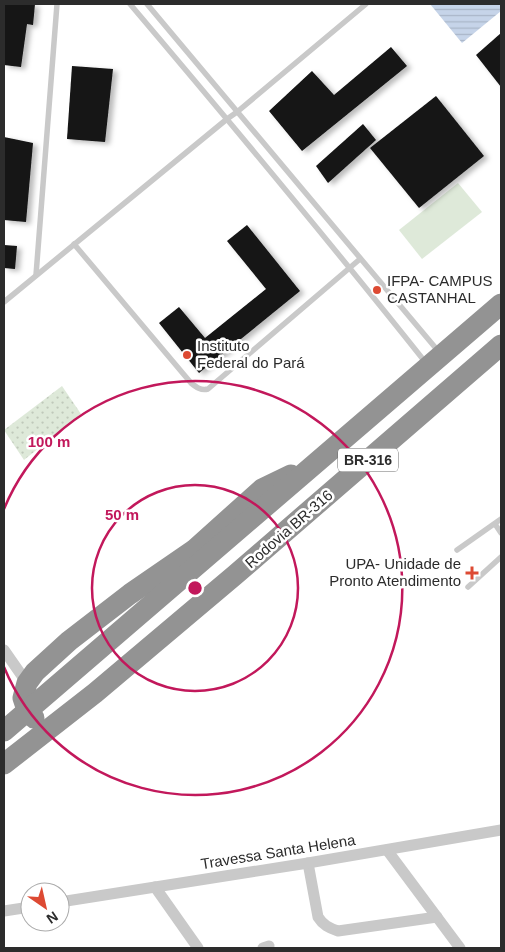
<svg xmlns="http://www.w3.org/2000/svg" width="505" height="952" viewBox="0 0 505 952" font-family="Arial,sans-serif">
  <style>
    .grass { fill: #dee9d9 }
    .park { fill: url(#park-dots) }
    .water { fill: url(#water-rules) }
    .building { fill: #131313; filter: url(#shadow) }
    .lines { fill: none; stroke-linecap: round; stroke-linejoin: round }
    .lane { stroke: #c9c9c9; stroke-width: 5.5 }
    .street { stroke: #c9c9c9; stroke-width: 11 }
    .highway { stroke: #939393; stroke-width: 21 }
    .ring { fill: none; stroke: #c2185b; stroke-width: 2.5 }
    .poi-dot { fill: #dd4a33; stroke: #fff; stroke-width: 2 }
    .labels { text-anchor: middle; stroke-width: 5; stroke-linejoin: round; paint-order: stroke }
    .shield { fill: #fff; stroke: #6b6b6b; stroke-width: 1 }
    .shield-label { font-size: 14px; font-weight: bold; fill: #2c2c2c }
    .poi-label { font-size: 15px; fill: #2c2c2c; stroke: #fff; text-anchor: start }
    .street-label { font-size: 15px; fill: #2c2c2c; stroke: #fff }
    .centre { fill: #c2185b; stroke: #fff; stroke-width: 2.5 }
    .ring-label { font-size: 15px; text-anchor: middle; font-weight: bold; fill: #c2185b; stroke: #fff; stroke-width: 5; stroke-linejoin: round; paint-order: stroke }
  </style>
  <defs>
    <pattern id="park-dots" width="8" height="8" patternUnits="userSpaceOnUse" patternTransform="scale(1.25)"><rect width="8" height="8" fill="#dee9d9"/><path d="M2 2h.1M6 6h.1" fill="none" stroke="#bfc8ba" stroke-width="1.8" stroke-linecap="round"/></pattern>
    <pattern id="water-rules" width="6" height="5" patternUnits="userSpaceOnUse" patternTransform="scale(1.25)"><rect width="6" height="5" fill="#c6d4e9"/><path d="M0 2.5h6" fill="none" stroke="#aab6c8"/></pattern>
    <filter id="shadow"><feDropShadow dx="4.5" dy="2.5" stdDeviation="2.5" flood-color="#0004"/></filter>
  </defs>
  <rect width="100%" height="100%" fill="#fff"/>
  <!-- grass -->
  <polygon class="grass" points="458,183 482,212 422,259 399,230"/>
  <!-- park -->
  <polygon class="park" points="62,386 81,414 24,460 4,430"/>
  <!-- water -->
  <polygon class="water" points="430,4 501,4 501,11 462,43"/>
  <!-- building -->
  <g class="building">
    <polygon points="4,4 35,4 33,25 27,24 21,67 4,65"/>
    <polygon points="501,33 501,87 476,55"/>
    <polygon points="391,47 407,66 302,151 269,111 312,71 334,95"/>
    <polygon points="72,66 113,69 105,142 67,139"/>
    <polygon points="436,96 484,156 419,208 370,148"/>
    <polygon points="363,124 376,140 328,183 316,166"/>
    <polygon points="4,137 33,143 26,222 4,220"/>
    <polygon points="247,225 300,291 199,373 159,323 179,307 205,338 266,289 227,241"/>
    <polygon points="4,245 17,246 15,269 4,268"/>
  </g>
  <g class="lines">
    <!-- lane -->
    <g class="lane">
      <path d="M130,4C230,122 329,241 426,363"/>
      <polyline points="147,4 439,352"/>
      <path d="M74,244L191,383C196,387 201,391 208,389L360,259"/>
      <polyline points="36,275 57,4"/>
      <polyline points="4,302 227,119 237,112 366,4"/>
      <polyline points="495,524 501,533"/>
      <polyline points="457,550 501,519"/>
      <polyline points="468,587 501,557"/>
    </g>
    <!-- street -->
    <g class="street">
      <polyline points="4,650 27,683"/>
      <polyline points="387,850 460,948"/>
      <path d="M308,863L318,917C323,925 329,928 338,931L437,917"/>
      <polyline points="155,887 198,948"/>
      <polyline points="60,902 308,863 501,830"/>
      <polyline points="4,911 30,907"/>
      <polyline points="263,948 269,946"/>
    </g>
    <!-- highway -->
    <g class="highway">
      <polyline points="34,718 27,710 23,698 27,683 35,672 69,641 130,594 194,550 262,489 291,475"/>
      <polyline points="4,731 501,304"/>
      <polyline points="4,764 95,693 235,575 501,345"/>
    </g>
  </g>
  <!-- distance rings -->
  <g class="ring">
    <circle cx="195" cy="588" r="103"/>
    <path d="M4 509A207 207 0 1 1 4 667"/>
  </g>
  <!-- markers -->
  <g class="poi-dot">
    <circle cx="377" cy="290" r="5"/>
    <circle cx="187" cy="355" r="5"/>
    <path d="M469.5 565.5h5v5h5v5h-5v5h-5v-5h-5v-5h5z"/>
  </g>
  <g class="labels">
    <!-- shield labels -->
    <rect class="shield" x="338" y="448.5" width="60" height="23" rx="4"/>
    <g class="shield-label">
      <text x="368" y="465">BR-316</text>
    </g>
    <!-- poi labels -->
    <g class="poi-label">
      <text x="387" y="286">IFPA- CAMPUS<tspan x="387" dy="17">CASTANHAL</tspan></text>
      <text x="197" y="351">Instituto<tspan x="197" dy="17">Federal do Pará</tspan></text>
      <text x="461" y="569" text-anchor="end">UPA- Unidade de<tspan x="461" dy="17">Pronto Atendimento</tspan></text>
    </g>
    <!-- street labels -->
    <g class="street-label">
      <text transform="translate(289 529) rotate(-41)" y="5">Rodovia BR-316</text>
      <text transform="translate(278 852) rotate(-9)" y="5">Travessa Santa Helena</text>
    </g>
  </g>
  <circle cx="195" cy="588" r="8" class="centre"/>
  <g class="ring-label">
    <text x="49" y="447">100 m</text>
    <text x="122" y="520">50 m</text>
  </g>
  <!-- border -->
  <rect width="505" height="952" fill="none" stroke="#2c2c2c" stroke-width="10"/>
  <!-- north arrow -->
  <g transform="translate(45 907) rotate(146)"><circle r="24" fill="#ffffff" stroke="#ababab"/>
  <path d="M0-4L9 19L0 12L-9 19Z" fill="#dd4a33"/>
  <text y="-8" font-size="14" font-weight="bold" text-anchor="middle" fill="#2c2c2c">N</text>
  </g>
</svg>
